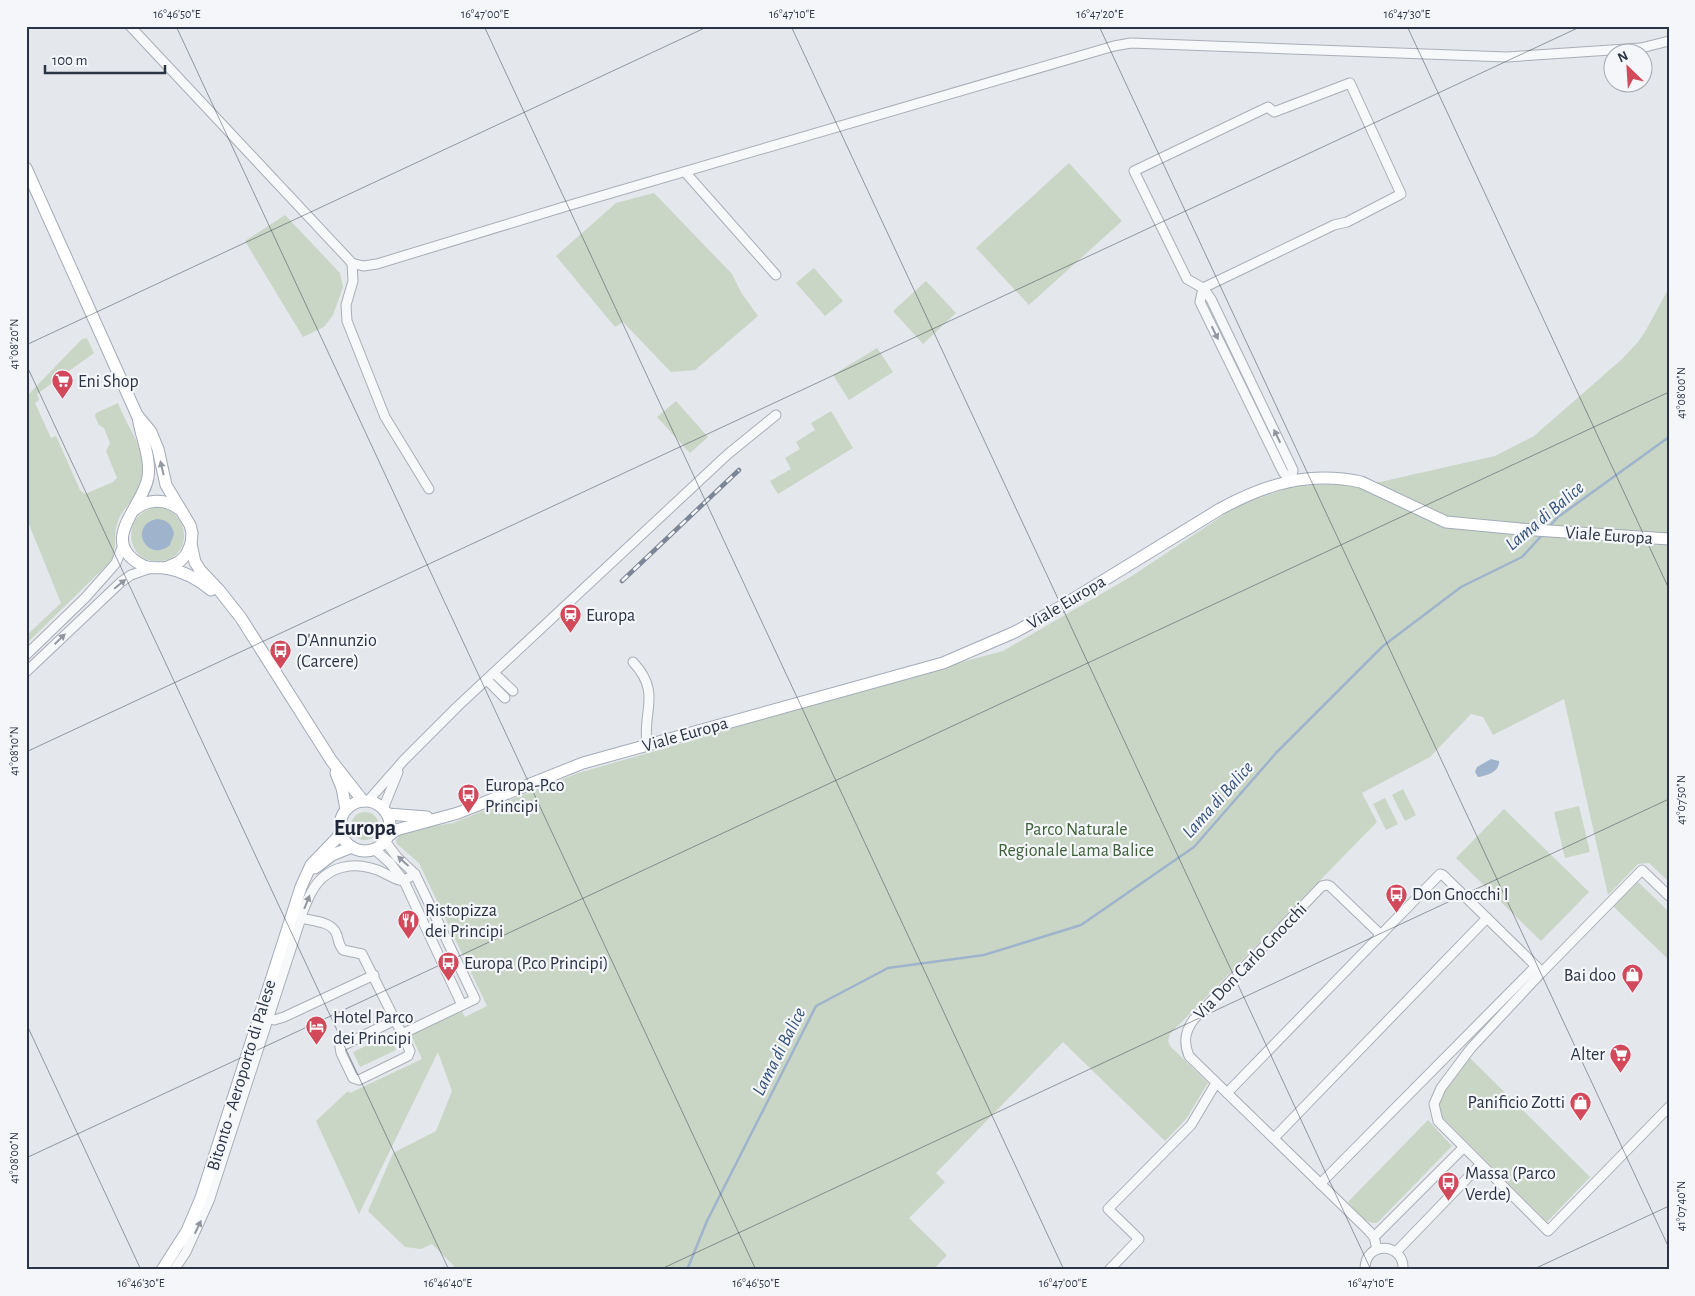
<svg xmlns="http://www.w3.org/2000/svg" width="1695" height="1296" viewBox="0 0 1695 1296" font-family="'Alegreya Sans',sans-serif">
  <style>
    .green { fill: #c9d6c5; fill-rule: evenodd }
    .water { fill: #9fb4cc }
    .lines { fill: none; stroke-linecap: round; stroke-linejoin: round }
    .stream { stroke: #9fb4cc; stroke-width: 2.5 }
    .minor-casing { stroke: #a9aeb7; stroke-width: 11 }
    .major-casing { stroke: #a3abb8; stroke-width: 13 }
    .minor { stroke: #f7f8fa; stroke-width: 9 }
    .major { stroke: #fff; stroke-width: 11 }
    .rail-casing { stroke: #7d8696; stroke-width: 4.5 }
    .rail { stroke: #f4f6f9; stroke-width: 2.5; stroke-dasharray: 8; stroke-linecap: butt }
    .oneway { fill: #9196a0 }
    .oneway2 { fill: #959aa2 }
    .ticks { fill: none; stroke: #2b3445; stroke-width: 1; stroke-opacity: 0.45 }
    .labels { text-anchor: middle; stroke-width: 4.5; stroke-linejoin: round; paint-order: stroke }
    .poi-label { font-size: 18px; fill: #2b3445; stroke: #f4f6f9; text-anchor: start }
    .street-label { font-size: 18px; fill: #2b3445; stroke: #f4f6f9 }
    .park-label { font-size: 18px; fill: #3f6138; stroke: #f4f6f9 }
    .water-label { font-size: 19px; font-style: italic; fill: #34527a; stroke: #f4f6f9 }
    .district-label { font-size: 22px; font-weight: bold; fill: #1d2536; stroke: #f4f6f9 }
    .neatline { fill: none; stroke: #2b3445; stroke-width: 2 }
    .ticks-label { font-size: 12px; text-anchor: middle; fill: #2b3445 }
  </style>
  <rect width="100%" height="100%" fill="#e4e7ec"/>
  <!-- green -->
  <g class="green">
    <polygon points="1069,163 1122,221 1029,305 976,248"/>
    <polygon points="654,193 732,274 742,294 758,316 695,370 671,372 623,322 615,327 556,256 616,203"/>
    <polygon points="285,215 340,273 343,287 333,315 324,327 303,337 245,241"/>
    <polygon points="814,268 843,301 825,316 796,283"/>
    <polygon points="926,281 956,313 923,344 893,311"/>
    <polygon points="1669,288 1669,882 1649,863 1638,864 1608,895 1564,699 1493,735 1483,717 1471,714 1430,757 1362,793 1377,822 1170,1034 1168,1041 1170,1046 1208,1083 1186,1119 1165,1141 1063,1042 936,1173 945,1182 909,1218 947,1255 933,1270 451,1270 454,1266 432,1244 421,1249 405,1247 368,1211 393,1153 436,1131 452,1091 438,1052 359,1214 316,1121 348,1091 350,1093 422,1059 411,1035 462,1011 465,1017 487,1006 419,863 397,844 396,840 403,831 453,823 578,773 711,735 779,711 1003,651 1132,576 1237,506 1294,486 1380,482 1495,456 1534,436 1621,360 1638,342 1646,330"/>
    <path d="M87,338L94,353L37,394L39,400L35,403L51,438L56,436L80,490L85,494L113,482L117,478L106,451L110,443L104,428L99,425L95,416L96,413L118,403C130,435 156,458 136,494C130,504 120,512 117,524C113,537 118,550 110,562L26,644V636L61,603L26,517V397L82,339Z"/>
    <polygon points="877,348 893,372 849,400 833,375"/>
    <polygon points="676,401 708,437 690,453 657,417"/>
    <polygon points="831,411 853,448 778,494 770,481 791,469 785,458 800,449 796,442 815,430 811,423"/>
    <path d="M153,508C189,504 196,556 162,561C128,567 118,517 153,508ZM156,519L172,542C164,553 149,553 143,540Z"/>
    <polygon points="1403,789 1416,815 1405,821 1392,795"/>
    <polygon points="1385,798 1398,824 1386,830 1373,804"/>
    <polygon points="1579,806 1590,852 1565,858 1554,812"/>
    <polygon points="1504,809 1589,892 1541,941 1456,858"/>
    <circle cx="365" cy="826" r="14"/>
    <polygon points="1638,882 1669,912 1669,960 1613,906"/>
    <polygon points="389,1035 396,1050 360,1067 353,1052"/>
    <polygon points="1469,1057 1590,1177 1547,1222 1439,1114 1438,1104 1440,1097"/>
    <path d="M1428,1120L1452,1146L1378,1222C1367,1227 1356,1210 1348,1202Z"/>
  </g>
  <!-- water -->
  <g class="water">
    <path d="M156,519C166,519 172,524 174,534L170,545C148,564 127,527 156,519Z"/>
    <path d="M1491,759L1499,761C1500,772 1486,776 1478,777L1475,772L1477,767Z"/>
  </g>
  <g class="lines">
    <!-- stream -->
    <g class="stream">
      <polyline points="1548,528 1558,517 1669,437"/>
      <polyline points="687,1270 707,1221 816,1006 888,968 984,955 1081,925 1194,847 1276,753 1383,646 1461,587 1522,557 1543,534"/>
    </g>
    <defs>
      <g id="minor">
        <polyline points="130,26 352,263 363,266 377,264 567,206 1114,46 1131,43 1507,57 1641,48 1669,41"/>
        <polyline points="685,172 776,275"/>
        <polyline points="352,263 353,281 346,305 347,321 385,417 429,489"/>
        <polyline points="1203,288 1334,225 1347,222 1401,194 1350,83 1274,112 1268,107 1134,171 1187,279 1203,288 1211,299 1293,470 1291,481"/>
        <polyline points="1203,288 1200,302 1283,472 1291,481"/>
        <polyline points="26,655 85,598 109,571 116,563 123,545"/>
        <path d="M633,662C662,693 642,712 647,744"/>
        <polyline points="26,672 121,582 131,575 151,568"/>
        <polyline points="494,673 513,691"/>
        <polyline points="487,680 505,698"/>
        <polyline points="368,801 404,760 458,706 728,454 776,415"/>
        <polyline points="383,809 398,772"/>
        <polyline points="374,849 390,863 404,881 462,1005"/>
        <polyline points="1669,896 1642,870 1542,972 1471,1048 1441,1088 1434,1104 1438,1121 1548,1231 1669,1107"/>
        <path d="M299,921C303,912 306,902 311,893C326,864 357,860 384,873C400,881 399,884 415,874"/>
        <polyline points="262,1017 274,1020 284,1017 374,975"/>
        <polyline points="395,1020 340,1047 341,1053 353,1078 359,1080 408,1056 410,1051 402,1034"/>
        <polyline points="1227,1093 1440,874 1443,875 1542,972"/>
        <polyline points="1274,1138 1487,918"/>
        <polyline points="1320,1184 1536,966"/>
        <polyline points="1374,1237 1463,1148"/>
        <path d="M1377,1249L1374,1237L1369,1231L1189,1056C1183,1042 1185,1031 1194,1019L1322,886L1327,885L1330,886L1381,935"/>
        <polyline points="1396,1252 1480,1165"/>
        <path d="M174,1270L186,1252L209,1201L301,918C311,921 329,921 335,931C340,939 336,941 343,950L362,954L402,1034L475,999L415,874L397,857L385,841"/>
        <polyline points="1109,1270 1139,1239 1108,1209 1191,1125 1216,1083"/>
        <path d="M1365,1270C1364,1240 1405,1242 1403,1270"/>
      </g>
      <g id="major">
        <polyline points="26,168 137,415 151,432 158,449 166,485 190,525 192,533 191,544 186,555 179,562 165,568"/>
        <path d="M138,417C141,437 151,457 148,477C144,506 98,540 140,564C148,570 157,567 166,568C183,571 198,579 211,590"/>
        <path d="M134,510C147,499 165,498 179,509"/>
        <polyline points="191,544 195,562 200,570 219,590 241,618 331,760 363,801"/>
        <polyline points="336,773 342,788 346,809"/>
        <circle cx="365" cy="826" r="25"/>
        <polyline points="387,814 427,817"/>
        <path d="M387,837L396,830L458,813L583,763L943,663L1015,632L1057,609L1220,509C1266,484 1309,471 1361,482L1446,522L1520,529L1669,539"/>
        <polyline points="315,868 332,855 352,847"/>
        <polyline points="162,1270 187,1231 201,1198 301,887 311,865 337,838 341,831"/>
      </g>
    </defs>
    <!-- minor casing -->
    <use href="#minor" class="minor-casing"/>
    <!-- major casing -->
    <use href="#major" class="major-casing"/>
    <!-- minor -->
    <use href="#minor" class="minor"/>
    <!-- major -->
    <use href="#major" class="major"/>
    <defs>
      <polyline id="rail" points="622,581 739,470"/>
    </defs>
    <!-- rail casing -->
    <use href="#rail" class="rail-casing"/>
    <!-- rail -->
    <use href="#rail" class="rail"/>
  </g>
  <!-- one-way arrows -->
  <defs><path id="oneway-solid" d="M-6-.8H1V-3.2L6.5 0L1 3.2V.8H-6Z" transform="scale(1.25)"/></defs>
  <g class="oneway">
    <use href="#oneway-solid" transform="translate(1215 333) rotate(64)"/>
    <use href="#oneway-solid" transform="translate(1277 436) rotate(-116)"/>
    <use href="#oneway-solid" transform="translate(120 584) rotate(-39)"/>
    <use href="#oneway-solid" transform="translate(60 639) rotate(-44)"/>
    <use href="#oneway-solid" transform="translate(403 861) rotate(-138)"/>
    <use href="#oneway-solid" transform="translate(307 902) rotate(-68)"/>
    <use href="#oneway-solid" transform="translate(198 1227) rotate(-65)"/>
  </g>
  <use class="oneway2" href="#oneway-solid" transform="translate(162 468) rotate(-103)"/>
  <!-- ticks -->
  <path class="ticks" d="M176,26L756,1270M484,26L1064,1270M791,26L1371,1270M1099,26L1669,1248M1407,26L1669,589M26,345L709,26M26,364L449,1270M26,752L1582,26M26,1023L141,1270M26,1158L1669,392M659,1270L1669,799M1532,1270L1669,1206"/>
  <!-- icons -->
  <defs>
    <symbol id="supermarket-pin" viewBox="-11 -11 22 30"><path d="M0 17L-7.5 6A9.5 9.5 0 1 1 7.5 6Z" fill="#d1495b" stroke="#f4f6f9"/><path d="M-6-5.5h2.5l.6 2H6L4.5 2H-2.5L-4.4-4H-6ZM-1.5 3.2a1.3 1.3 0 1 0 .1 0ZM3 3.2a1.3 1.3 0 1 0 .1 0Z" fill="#fff"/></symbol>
    <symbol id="station-pin" viewBox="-11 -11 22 30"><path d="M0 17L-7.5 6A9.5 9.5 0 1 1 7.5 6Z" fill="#d1495b" stroke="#f4f6f9"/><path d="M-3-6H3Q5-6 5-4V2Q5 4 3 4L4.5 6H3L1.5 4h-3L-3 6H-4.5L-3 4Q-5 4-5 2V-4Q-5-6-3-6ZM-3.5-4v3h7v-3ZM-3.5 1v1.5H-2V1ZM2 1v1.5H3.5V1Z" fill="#fff"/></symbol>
    <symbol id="bus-pin" viewBox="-11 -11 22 30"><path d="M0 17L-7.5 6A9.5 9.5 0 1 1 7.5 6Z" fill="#d1495b" stroke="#f4f6f9"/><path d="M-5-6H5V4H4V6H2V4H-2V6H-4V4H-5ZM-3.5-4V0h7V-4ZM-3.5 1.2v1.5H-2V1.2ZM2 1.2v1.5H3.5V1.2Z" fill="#fff"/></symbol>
    <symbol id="restaurant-pin" viewBox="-11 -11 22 30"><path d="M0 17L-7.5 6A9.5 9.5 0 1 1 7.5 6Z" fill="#d1495b" stroke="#f4f6f9"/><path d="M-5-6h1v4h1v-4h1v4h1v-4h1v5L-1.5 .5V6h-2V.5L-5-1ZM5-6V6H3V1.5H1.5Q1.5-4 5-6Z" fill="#fff"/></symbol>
    <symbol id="shop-pin" viewBox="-11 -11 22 30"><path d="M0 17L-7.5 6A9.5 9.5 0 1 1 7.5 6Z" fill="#d1495b" stroke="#f4f6f9"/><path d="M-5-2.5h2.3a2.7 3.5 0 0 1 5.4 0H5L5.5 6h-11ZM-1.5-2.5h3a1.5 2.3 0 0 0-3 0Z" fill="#fff"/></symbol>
    <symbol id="hotel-pin" viewBox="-11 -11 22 30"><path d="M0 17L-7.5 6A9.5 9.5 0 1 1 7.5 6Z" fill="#d1495b" stroke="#f4f6f9"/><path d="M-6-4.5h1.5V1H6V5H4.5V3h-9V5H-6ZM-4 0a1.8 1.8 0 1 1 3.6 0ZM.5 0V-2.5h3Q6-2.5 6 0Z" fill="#fff"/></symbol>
  </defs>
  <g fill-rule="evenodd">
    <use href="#supermarket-pin" x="50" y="368" width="25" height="34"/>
    <use href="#station-pin" x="558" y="602" width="25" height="34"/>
    <use href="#bus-pin" x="268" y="638" width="25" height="34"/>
    <use href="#bus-pin" x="456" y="782" width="25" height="34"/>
    <use href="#bus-pin" x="1384" y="882" width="25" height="34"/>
    <use href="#restaurant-pin" x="396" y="908" width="25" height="34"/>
    <use href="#bus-pin" x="436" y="950" width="25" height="34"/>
    <use href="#shop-pin" x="1620" y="962" width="25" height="34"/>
    <use href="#hotel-pin" x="304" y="1014" width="25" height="34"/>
    <use href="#supermarket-pin" x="1608" y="1042" width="25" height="34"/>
    <use href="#shop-pin" x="1568" y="1090" width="25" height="34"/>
    <use href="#bus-pin" x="1436" y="1170" width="25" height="34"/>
  </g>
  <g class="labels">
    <!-- poi labels -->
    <g class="poi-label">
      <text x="78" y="387">Eni Shop</text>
      <text x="586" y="621">Europa</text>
      <text x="296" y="646">D'Annunzio<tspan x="296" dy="21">(Carcere)</tspan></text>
      <text x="485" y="791">Europa-P.co<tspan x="485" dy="21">Principi</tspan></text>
      <text x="1412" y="900">Don Gnocchi I</text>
      <text x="425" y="916">Ristopizza<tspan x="425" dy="21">dei Principi</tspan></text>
      <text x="464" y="969">Europa (P.co Principi)</text>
      <text x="1616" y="981" text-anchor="end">Bai doo</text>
      <text x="333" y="1023">Hotel Parco<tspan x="333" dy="21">dei Principi</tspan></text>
      <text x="1605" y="1060" text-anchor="end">Alter</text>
      <text x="1565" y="1108" text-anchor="end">Panificio Zotti</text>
      <text x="1465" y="1179">Massa (Parco<tspan x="1465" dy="21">Verde)</tspan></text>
    </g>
    <!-- street labels -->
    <g class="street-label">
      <text transform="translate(1609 535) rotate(4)" y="6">Viale Europa</text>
      <text transform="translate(1066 602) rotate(-31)" y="6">Viale Europa</text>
      <text transform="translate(685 734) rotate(-16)" y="6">Viale Europa</text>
      <text transform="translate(1250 961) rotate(-46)" y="6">Via Don Carlo Gnocchi</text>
      <text transform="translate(241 1075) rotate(-73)" y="6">Bitonto - Aeroporto di Palese</text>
    </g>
    <!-- park labels -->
    <g class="park-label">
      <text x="1076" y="835">Parco Naturale<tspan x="1076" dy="21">Regionale Lama Balice</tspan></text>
    </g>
    <!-- water labels -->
    <g class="water-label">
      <text transform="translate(1544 515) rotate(-40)" y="7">Lama di Balice</text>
      <text transform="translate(1217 799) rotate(-48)" y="7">Lama di Balice</text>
      <text transform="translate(778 1051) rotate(-63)" y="7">Lama di Balice</text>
    </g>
    <!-- district labels -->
    <g class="district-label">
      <text x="365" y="835">Europa</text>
    </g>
  </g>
  <!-- border -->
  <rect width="1695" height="1296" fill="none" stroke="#f4f6f9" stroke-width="55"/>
  <!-- north arrow -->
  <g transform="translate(1628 68) rotate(335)"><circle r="24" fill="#f4f6f9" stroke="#a4a8b1"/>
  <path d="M0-4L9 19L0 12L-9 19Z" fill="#d1495b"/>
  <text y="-8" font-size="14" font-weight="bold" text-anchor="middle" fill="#2b3445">N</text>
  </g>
  <!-- scale -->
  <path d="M45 65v8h120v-8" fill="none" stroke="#2b3445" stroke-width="2.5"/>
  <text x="52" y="65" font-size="15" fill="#2b3445" stroke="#f4f6f9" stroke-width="4" paint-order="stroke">100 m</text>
  <rect x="28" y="28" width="1640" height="1240" class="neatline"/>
  <g class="ticks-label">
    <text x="177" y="18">16°46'50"E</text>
    <text x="485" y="18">16°47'00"E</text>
    <text x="792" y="18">16°47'10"E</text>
    <text x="1100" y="18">16°47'20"E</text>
    <text x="1407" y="18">16°47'30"E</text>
    <text transform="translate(14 344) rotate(-90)" y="4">41°08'20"N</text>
    <text transform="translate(1681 393) rotate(-90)" y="4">41°08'00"N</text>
    <text transform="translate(14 751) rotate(-90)" y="4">41°08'10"N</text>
    <text transform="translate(1681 800) rotate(-90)" y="4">41°07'50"N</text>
    <text transform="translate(14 1158) rotate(-90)" y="4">41°08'00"N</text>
    <text transform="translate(1681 1206) rotate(-90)" y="4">41°07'40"N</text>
    <text x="141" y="1287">16°46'30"E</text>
    <text x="448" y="1287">16°46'40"E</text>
    <text x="756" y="1287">16°46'50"E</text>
    <text x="1063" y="1287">16°47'00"E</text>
    <text x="1371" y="1287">16°47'10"E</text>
  </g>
</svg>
